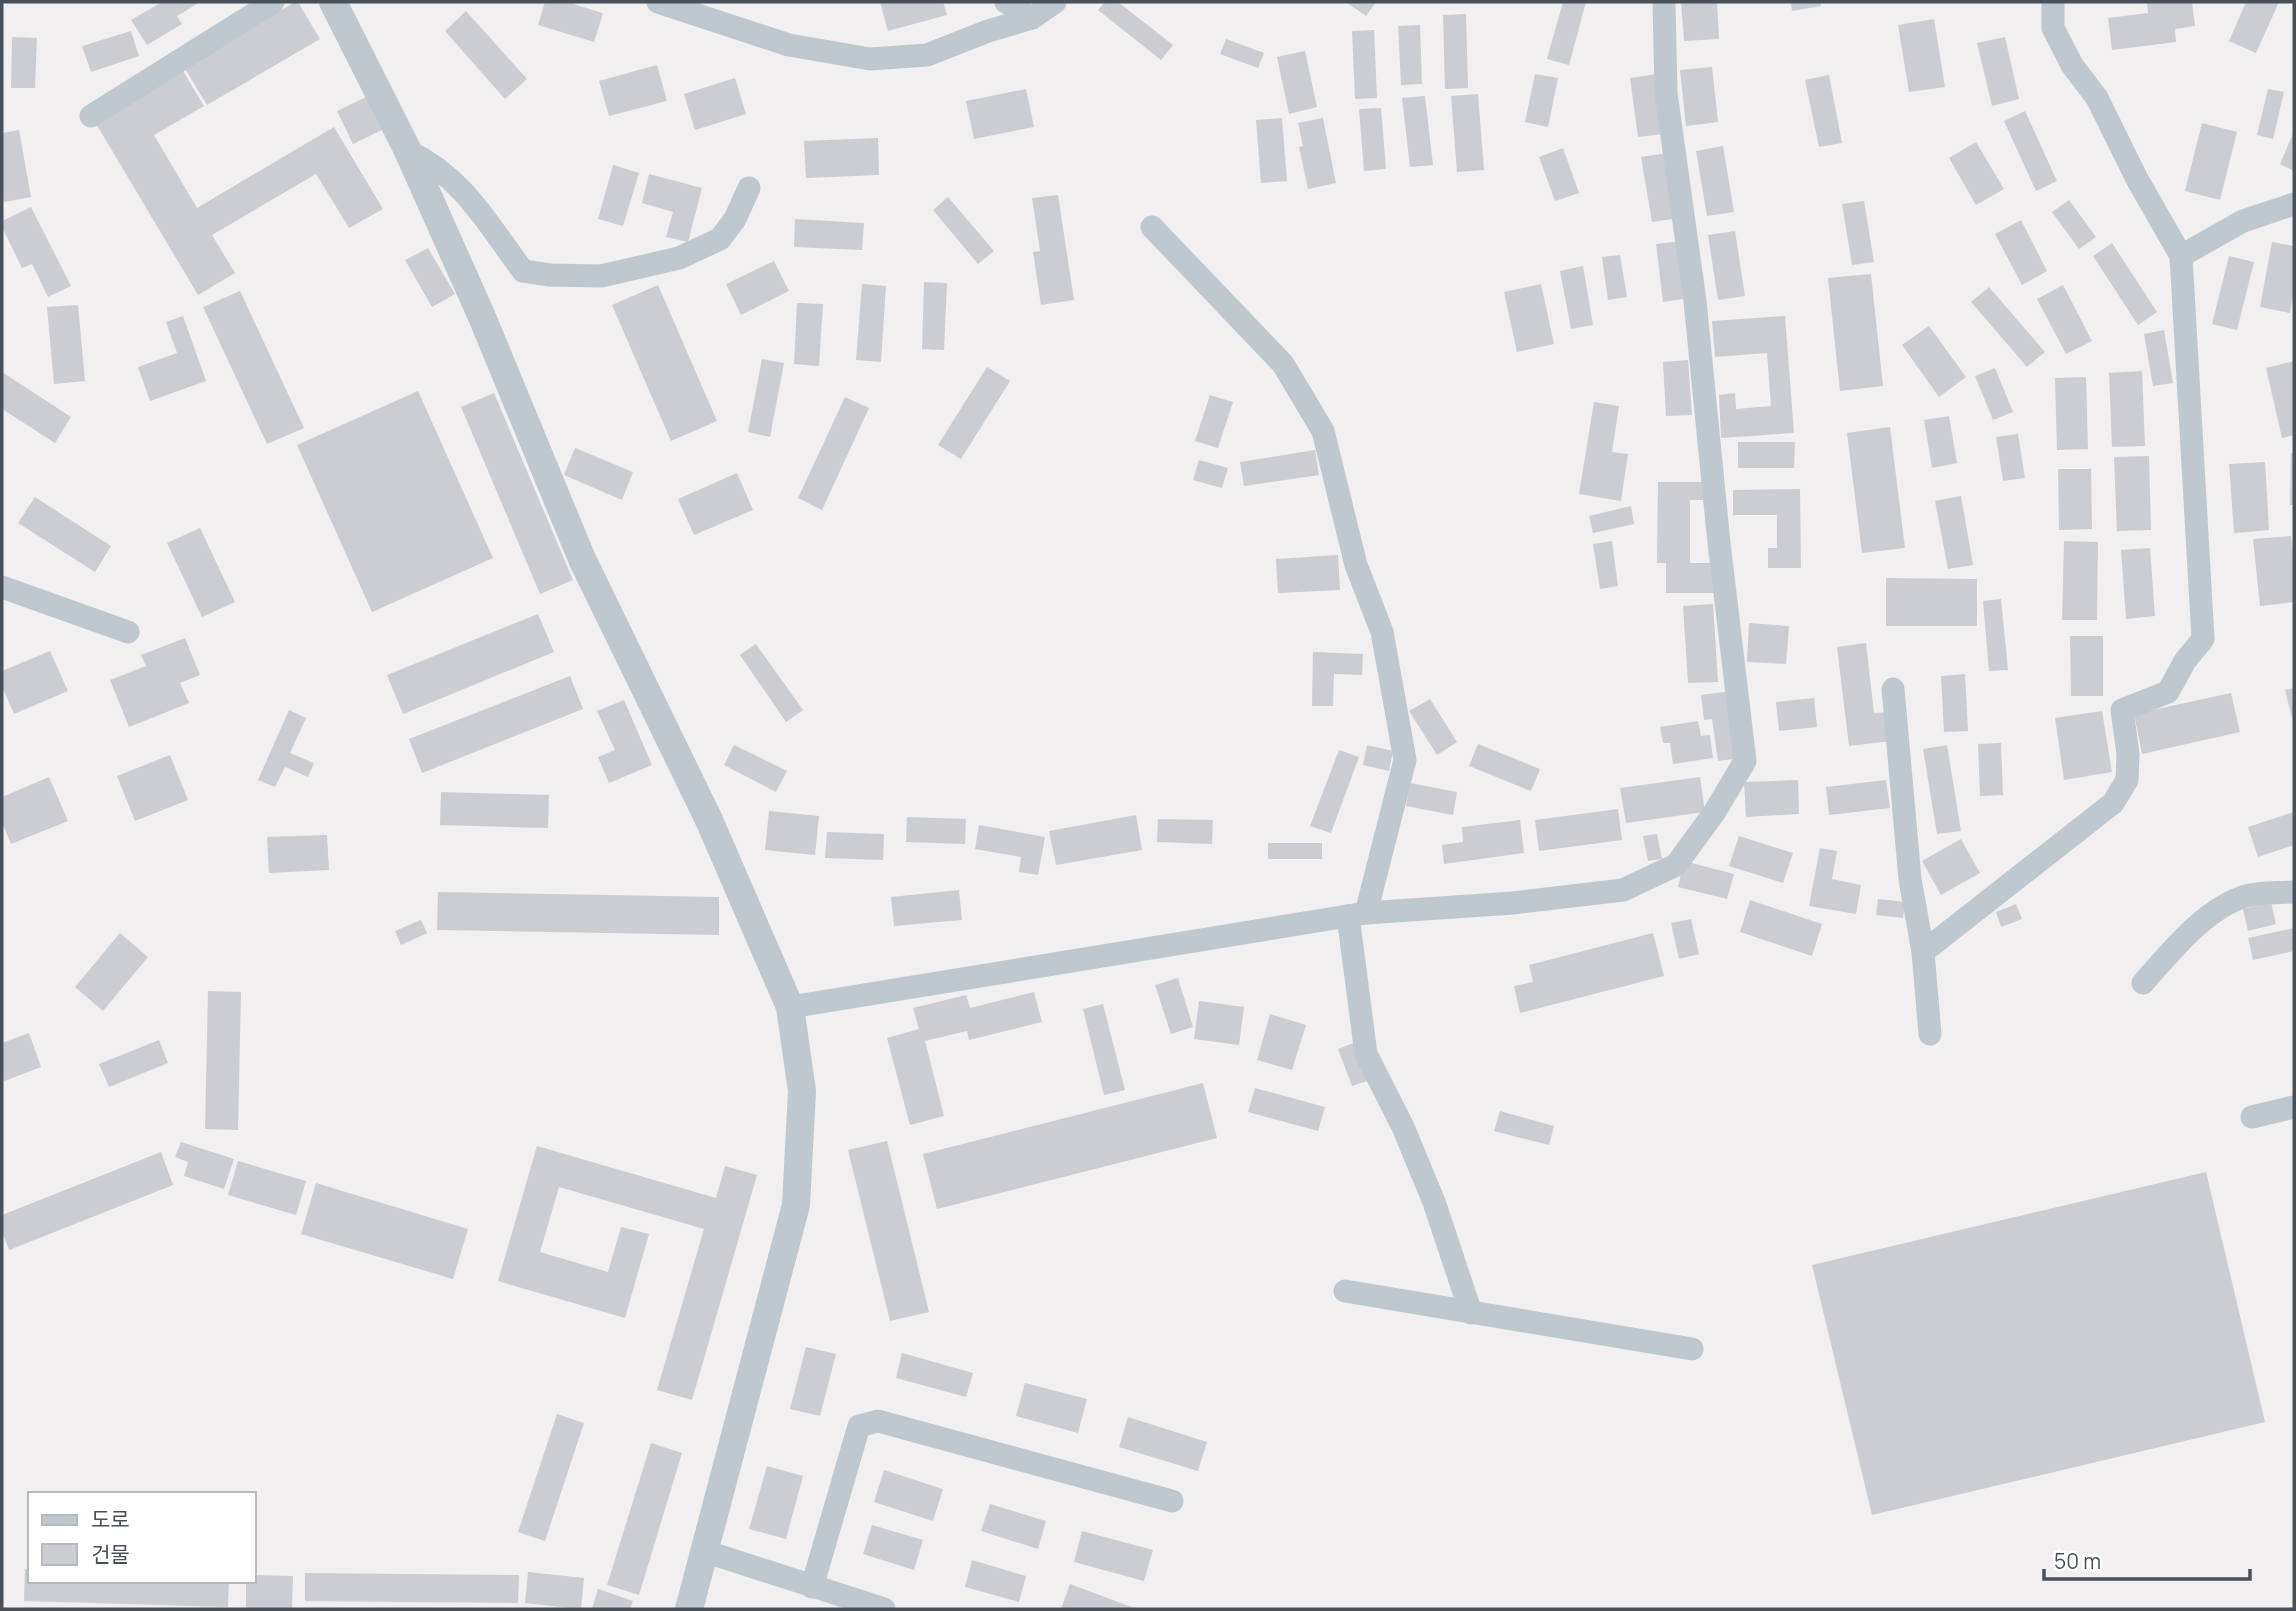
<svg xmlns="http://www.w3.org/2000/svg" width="2296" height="1611" viewBox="0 0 2296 1611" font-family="Manrope,'Noto Sans KR',sans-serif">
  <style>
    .building { fill: #cccdd3 }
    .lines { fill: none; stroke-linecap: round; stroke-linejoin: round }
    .minor { stroke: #c0c8cf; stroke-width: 23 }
    .tertiary { stroke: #c0c8cf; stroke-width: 28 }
  </style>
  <rect width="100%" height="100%" fill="#f1efef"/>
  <!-- building -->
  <g class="building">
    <polygon points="162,2 200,2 177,16 182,24 147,45 131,20"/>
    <polygon points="295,2 298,2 320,39 207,105 184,67"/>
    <polygon points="545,2 567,2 603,13 594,42 538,25"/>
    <polygon points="880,2 943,2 947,15 888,31"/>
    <polygon points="1105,2 1118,2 1173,45 1161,60 1098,10"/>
    <polygon points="1346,2 1376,2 1366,16"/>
    <polygon points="1563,2 1586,2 1569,65 1547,59"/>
    <polygon points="1681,2 1717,2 1719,39 1684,41"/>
    <polygon points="1791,2 1821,2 1821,6 1792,11"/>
    <polygon points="2147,2 2192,2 2195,26 2175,29 2176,42 2112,50 2108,18 2148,13"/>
    <polygon points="2246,2 2279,2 2256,53 2229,41"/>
    <polygon points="466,11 527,79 505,99 445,31"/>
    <polygon points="1466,14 1468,88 1445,89 1443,15"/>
    <polygon points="1934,19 1945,87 1909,92 1898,25"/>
    <polygon points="1420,25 1422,84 1401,85 1398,26"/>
    <polygon points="1374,30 1377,98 1355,99 1352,31"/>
    <polygon points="131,31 139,56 91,72 82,46"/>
    <polygon points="12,37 37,38 35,88 11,88"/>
    <polygon points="2005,37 2019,99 1992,106 1977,43"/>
    <polygon points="1226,39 1264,53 1258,68 1220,54"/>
    <polygon points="1305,51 1317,107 1289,114 1277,57"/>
    <polygon points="657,65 667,101 609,116 599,81"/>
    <polygon points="1712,67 1718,122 1686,126 1680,70"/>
    <polygon points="183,71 204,106 154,135 197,208 334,127 383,209 349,228 316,174 212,235 235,273 198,295 95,122"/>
    <polygon points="1535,74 1558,78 1548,127 1525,122"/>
    <polygon points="1657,74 1665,134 1638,137 1630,78"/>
    <polygon points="1829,75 1842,143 1819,147 1805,80"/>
    <polygon points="735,78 746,114 695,130 684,94"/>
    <polygon points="1026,89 1034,127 974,139 966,101"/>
    <polygon points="2268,89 2284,92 2273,139 2257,135"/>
    <polygon points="1478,94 1484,170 1457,172 1451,96"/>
    <polygon points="1425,96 1433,165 1410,167 1402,98"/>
    <polygon points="366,97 382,130 353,144 337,111"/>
    <polygon points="1381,108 1386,169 1364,171 1359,109"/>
    <polygon points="2025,111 2057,181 2036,191 2004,121"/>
    <polygon points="1282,118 1287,181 1261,183 1256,120"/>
    <polygon points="1323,118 1336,183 1308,189 1299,147 1303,146 1298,123"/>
    <polygon points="2202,123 2237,132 2220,200 2185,191"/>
    <polygon points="19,130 31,197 4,202 2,191 2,133"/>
    <polygon points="2294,131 2294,171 2280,164"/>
    <polygon points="878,138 879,175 806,178 804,141"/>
    <polygon points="1976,142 2004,189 1976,205 1949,158"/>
    <polygon points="1723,146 1734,212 1707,216 1696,151"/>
    <polygon points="1563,148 1579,193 1555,201 1539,157"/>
    <polygon points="1668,153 1679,218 1652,222 1641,157"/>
    <polygon points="613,165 639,173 623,226 598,219"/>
    <polygon points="649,174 702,188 688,242 666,237 673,212 642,203"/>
    <polygon points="1058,195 1074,300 1041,305 1033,252 1040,251 1032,198"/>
    <polygon points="948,197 994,251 978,264 933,210"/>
    <polygon points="2069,200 2096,237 2079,249 2052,212"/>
    <polygon points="1864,201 1874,262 1852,265 1842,204"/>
    <polygon points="31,207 71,286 48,297 32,264 22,268 2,227 2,221"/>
    <polygon points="795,219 864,223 862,250 794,247"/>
    <polygon points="2021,220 2047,271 2022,285 1995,234"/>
    <polygon points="1735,231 1745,296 1718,300 1708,235"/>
    <polygon points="1682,241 1689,298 1663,302 1656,244"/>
    <polygon points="2272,242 2294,246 2294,289 2290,313 2260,307"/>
    <polygon points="2112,243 2157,312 2138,325 2093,256"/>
    <polygon points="428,248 455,294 432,307 405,260"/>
    <polygon points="1620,255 1627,297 1608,300 1602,257"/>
    <polygon points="2229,256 2254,262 2237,330 2212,324"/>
    <polygon points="774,261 789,291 741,315 726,284"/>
    <polygon points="1583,266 1593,325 1571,329 1560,271"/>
    <polygon points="1871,274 1883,386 1840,391 1828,278"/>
    <polygon points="924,282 947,283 944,350 922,349"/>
    <polygon points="862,284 886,286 881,362 856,360"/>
    <polygon points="1541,284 1554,344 1517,352 1504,292"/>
    <polygon points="658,285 717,421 671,441 612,305"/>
    <polygon points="2063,285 2092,341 2066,354 2037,299"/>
    <polygon points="1989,287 2045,352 2027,367 1971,302"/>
    <polygon points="240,291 304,428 267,444 203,307"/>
    <polygon points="797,303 823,304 819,366 794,364"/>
    <polygon points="78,305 85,381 54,384 47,307"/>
    <polygon points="183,316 206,381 150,401 138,367 177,353 166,322"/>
    <polygon points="1785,316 1794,433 1721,438 1719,395 1735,393 1736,409 1771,406 1767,353 1715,357 1712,321"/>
    <polygon points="1929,326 1966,377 1939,397 1902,345"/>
    <polygon points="2164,330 2173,383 2153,386 2144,334"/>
    <polygon points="762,359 784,363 770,437 748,432"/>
    <polygon points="1688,360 1692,415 1666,416 1663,362"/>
    <polygon points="2294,361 2294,435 2282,438 2266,368"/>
    <polygon points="987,367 1010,381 961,459 938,445"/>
    <polygon points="1995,368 2013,412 1993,420 1975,376"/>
    <polygon points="2142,371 2145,446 2112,447 2109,373"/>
    <polygon points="2,372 71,417 55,443 2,409"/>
    <polygon points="2086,377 2088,449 2057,450 2055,378"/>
    <polygon points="418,391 493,558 372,612 297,445"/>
    <polygon points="494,393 573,580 540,594 461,407"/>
    <polygon points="1210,395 1233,402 1218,448 1195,441"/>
    <polygon points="845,397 869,408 822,510 798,498"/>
    <polygon points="1594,402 1619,406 1612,452 1628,454 1621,501 1579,494"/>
    <polygon points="1949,416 1957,463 1932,468 1924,420"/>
    <polygon points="1890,427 1905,548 1862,553 1847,433"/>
    <polygon points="2018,434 2025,478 2003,481 1996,437"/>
    <polygon points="1738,442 1795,442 1794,468 1738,468"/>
    <polygon points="575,448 633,472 622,500 564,475"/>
    <polygon points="1315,450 1319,475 1244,486 1240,462"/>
    <polygon points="2291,453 2294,453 2294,505 2290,505"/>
    <polygon points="2149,456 2151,530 2117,531 2114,457"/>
    <polygon points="1199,460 1228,468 1222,488 1193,480"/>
    <polygon points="2265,462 2269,530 2234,533 2229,464"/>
    <polygon points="2058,469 2091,469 2092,529 2059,530"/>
    <polygon points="737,473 753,510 694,535 678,499"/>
    <polygon points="1658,482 1708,482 1707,500 1690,500 1690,563 1718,563 1718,593 1666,593 1666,563 1657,563"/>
    <polygon points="1800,489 1801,568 1768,568 1768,548 1777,548 1777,515 1733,515 1733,490"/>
    <polygon points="1961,496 1973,565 1948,569 1935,501"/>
    <polygon points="35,497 111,546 95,572 18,523"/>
    <polygon points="1631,506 1634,524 1593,533 1589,516"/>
    <polygon points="200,528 235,602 202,617 167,543"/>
    <polygon points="2291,536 2294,567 2294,602 2260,606 2253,539"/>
    <polygon points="1612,541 1618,586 1600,589 1593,544"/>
    <polygon points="2064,541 2098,542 2097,620 2062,620"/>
    <polygon points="2150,548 2155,616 2126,619 2121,550"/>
    <polygon points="1338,555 1340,590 1278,593 1276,559"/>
    <polygon points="1886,578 1977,579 1977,626 1886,626"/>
    <polygon points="2001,599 2008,670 1989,671 1983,601"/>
    <polygon points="1713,604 1718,682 1688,683 1683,606"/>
    <polygon points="538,614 554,652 403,714 387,675"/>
    <polygon points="1749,623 1789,626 1786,664 1747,662"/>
    <polygon points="2070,636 2103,636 2103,696 2071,696"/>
    <polygon points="185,638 200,675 180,683 189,703 129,727 110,680 146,666 141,655"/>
    <polygon points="1866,643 1874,713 1888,712 1891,741 1849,746 1837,647"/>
    <polygon points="756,644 803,710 786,722 740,655"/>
    <polygon points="50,651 68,691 14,714 2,686 2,671"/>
    <polygon points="1313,652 1363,654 1362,675 1334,674 1333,706 1312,706"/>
    <polygon points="1965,674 1968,731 1944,732 1941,676"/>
    <polygon points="570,676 583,709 422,773 409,739"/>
    <polygon points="2294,688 2294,722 2293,722 2285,690"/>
    <polygon points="1731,691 1741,758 1718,761 1712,719 1704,720 1701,695"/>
    <polygon points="2231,693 2240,732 2142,754 2134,714"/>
    <polygon points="1814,698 1817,727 1779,731 1776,702"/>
    <polygon points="1430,699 1457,742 1437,755 1409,711"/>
    <polygon points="624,700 652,765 609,783 598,757 615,750 597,711"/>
    <polygon points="289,710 306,718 290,753 314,763 308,777 285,767 275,787 258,780"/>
    <polygon points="2102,711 2112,772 2064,780 2055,718"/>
    <polygon points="1698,721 1701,736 1710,735 1713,758 1673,764 1670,743 1663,743 1660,727"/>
    <polygon points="2001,743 2003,795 1980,796 1978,744"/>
    <polygon points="1478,744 1540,769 1531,791 1469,766"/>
    <polygon points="734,745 787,771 776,792 724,765"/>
    <polygon points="1367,745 1393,751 1389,771 1363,765"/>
    <polygon points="1947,745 1961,831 1937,834 1923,749"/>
    <polygon points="1339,750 1359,757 1331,833 1310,826"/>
    <polygon points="170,755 188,800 135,821 117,776"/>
    <polygon points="49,777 68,821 11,844 2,822 2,797"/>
    <polygon points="1700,777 1705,812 1626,823 1620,788"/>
    <polygon points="1798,780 1799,814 1746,817 1744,782"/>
    <polygon points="1886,780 1890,808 1829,815 1826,787"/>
    <polygon points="1410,783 1457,792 1453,815 1406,806"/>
    <polygon points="441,792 549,795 548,828 440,825"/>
    <polygon points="1618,809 1622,840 1539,851 1535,820"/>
    <polygon points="769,811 819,816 815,855 765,850"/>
    <polygon points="2294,812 2294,845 2258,857 2248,827"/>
    <polygon points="1136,815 1142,850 1056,865 1049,831"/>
    <polygon points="907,817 966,819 965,844 906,842"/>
    <polygon points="1158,819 1213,820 1212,844 1157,842"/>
    <polygon points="1520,820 1524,853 1444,864 1442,845 1463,842 1462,827"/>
    <polygon points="979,825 1045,837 1038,875 1019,872 1021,857 975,849"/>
    <polygon points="827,832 884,834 883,860 825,858"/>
    <polygon points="1657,834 1662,859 1648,861 1643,836"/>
    <polygon points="327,835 329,870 269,873 267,837"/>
    <polygon points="1739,836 1793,853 1783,883 1729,866"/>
    <polygon points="1961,839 1980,873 1941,895 1922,861"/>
    <rect x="1268" y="843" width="54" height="16"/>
    <polygon points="1820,848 1837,851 1832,879 1861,885 1856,914 1809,906"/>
    <polygon points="1684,861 1734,874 1727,899 1678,887"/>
    <polygon points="959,890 962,920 894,926 891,897"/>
    <polygon points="438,892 719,897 719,935 437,930"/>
    <polygon points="1878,899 1905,902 1903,918 1876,915"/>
    <polygon points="1750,900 1822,924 1812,956 1740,932"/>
    <polygon points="2271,902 2276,924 2248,931 2243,909"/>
    <polygon points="2016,904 2022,919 2001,927 1996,912"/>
    <polygon points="1691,919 1699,954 1679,959 1671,923"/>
    <polygon points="421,920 427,933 401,945 395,931"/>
    <polygon points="2294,928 2294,951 2253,960 2248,938"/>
    <polygon points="120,933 148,957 103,1011 75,987"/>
    <polygon points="1653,933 1664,976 1520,1013 1514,986 1533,982 1529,965"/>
    <polygon points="1178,978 1193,1027 1171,1034 1155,985"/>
    <polygon points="208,991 241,992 238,1130 205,1129"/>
    <polygon points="1034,992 1042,1022 969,1040 967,1031 925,1041 944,1116 910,1125 887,1038 919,1029 913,1008 966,995 970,1008"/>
    <polygon points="1199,1001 1244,1007 1239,1045 1194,1039"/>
    <polygon points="1103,1004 1125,1090 1104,1095 1083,1009"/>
    <polygon points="1270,1014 1306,1025 1292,1070 1257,1060"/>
    <polygon points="29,1033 41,1067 2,1082 2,1043"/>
    <polygon points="159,1040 168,1063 109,1087 99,1064"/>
    <polygon points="1356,1042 1370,1080 1352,1086 1338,1049"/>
    <polygon points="1203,1083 1217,1138 937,1209 923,1154"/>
    <polygon points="1255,1088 1325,1107 1318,1131 1248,1112"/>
    <polygon points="1500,1111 1554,1126 1549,1145 1494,1131"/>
    <polygon points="887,1141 929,1312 890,1321 848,1150"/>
    <polygon points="181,1142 234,1159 224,1189 184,1176 188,1162 175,1157"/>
    <polygon points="537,1146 716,1198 725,1166 757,1175 692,1400 657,1390 704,1229 559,1187 540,1252 608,1272 621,1227 649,1234 625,1318 498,1281"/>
    <polygon points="161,1152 173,1185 9,1250 2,1231 2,1215"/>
    <polygon points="238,1161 306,1181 296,1215 228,1195"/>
    <polygon points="2206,1172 2265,1422 1872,1515 1812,1265"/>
    <polygon points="316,1183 468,1229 453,1279 301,1234"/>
    <polygon points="806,1347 836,1354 820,1416 790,1409"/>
    <polygon points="902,1353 973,1373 966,1397 896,1378"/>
    <polygon points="1025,1383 1087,1399 1078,1433 1016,1416"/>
    <polygon points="557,1414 584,1423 545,1541 518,1532"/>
    <polygon points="1128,1417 1207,1442 1198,1471 1119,1447"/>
    <polygon points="651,1443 682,1453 639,1595 607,1585"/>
    <polygon points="767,1466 803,1476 786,1539 749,1529"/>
    <polygon points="884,1470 943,1489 933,1521 874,1502"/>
    <polygon points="990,1504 1046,1521 1038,1549 981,1531"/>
    <polygon points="872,1525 923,1540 914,1570 863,1554"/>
    <polygon points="1082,1531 1153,1550 1144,1581 1074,1562"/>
    <polygon points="972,1560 1026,1576 1019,1602 965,1587"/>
    <polygon points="25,1569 30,1569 30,1581 229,1581 228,1607 24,1601"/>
    <polygon points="528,1572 584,1578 581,1609 525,1603"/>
    <polygon points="305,1573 519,1575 518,1603 305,1601"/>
    <polygon points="254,1575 293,1576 292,1609 246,1609 246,1581 254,1581"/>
    <polygon points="1070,1584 1137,1609 1061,1609"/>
    <polygon points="598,1589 633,1601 630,1609 592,1609"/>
  </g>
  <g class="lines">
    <!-- minor -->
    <g class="minor">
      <polyline points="658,2 789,45 870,59 927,55 988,31 1032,18 1055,2"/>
      <polyline points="1006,2 1032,18"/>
      <polyline points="91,116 273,2"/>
      <path d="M408,151C464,178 487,223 523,271L550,275L601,276L679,258L720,239L735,219L749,188"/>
      <polyline points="1152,227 1283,364 1323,431 1356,565 1382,632 1405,760 1366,913"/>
      <polyline points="2181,256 2243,221 2294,204"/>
      <polyline points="2,587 128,632"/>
      <polyline points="1893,689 1910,879 1923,952 1930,1034"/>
      <polyline points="1348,916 1366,1054 1403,1127 1434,1202 1471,1313"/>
      <polyline points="1923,952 2113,803 2127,780 2128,754 2122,710 2168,692 2185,661 2203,639 2181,256 2137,179 2097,98 2072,65 2053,28 2053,2"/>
      <path d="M2143,983C2170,953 2205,908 2246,896C2260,892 2279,893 2294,892"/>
      <polyline points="790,1007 1366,913 1513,903 1623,890 1676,865 1714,813 1745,761 1719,543 1695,301 1666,93 1664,2"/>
      <polyline points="2252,1117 2294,1107"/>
      <polyline points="1345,1291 1692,1349"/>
      <polyline points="704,1551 884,1609"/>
      <polyline points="812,1587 859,1426 878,1421 1172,1501"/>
    </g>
    <!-- tertiary -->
    <polyline class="tertiary" points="333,2 408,151 482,317 582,559 709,820 790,1007 802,1091 796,1205 689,1609"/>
  </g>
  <!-- border -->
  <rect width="2296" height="1611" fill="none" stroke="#48505a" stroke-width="7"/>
  <!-- legend -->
  <rect x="28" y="1492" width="228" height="91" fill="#ffffff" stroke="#b6b9bd" stroke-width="2"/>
  <rect x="42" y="1515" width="35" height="10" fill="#c0c8cf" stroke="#b6b9bd" stroke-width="2"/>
  <text x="91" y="1527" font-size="21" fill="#48505a">도로</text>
  <rect x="42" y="1544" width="35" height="21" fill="#cccdd3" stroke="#b6b9bd" stroke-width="2"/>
  <text x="91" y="1562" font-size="21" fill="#48505a">건물</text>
  <!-- scale -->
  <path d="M2044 1569v10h206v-10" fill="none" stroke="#48505a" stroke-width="3.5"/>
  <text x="2054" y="1569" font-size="21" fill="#48505a" stroke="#ffffff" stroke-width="5" paint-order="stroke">50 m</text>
</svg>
